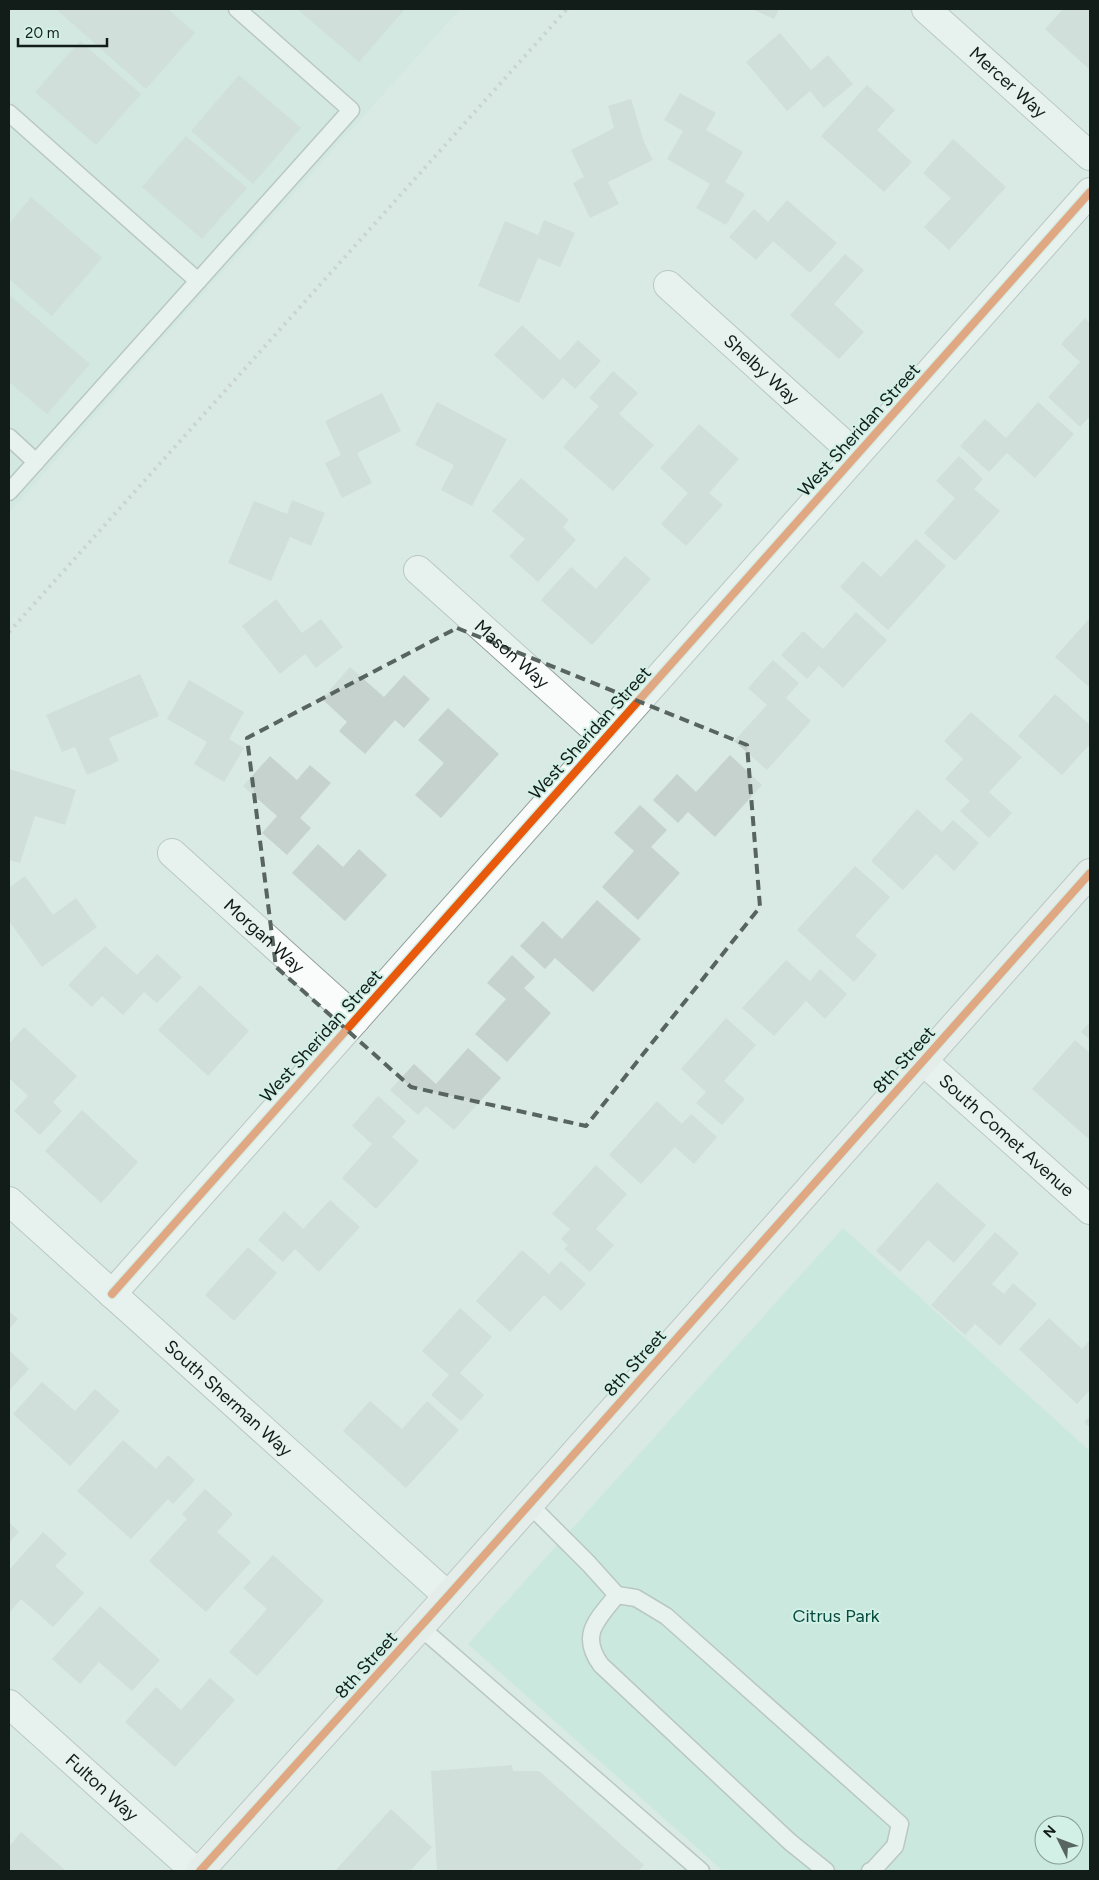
<svg xmlns="http://www.w3.org/2000/svg" width="1099" height="1880" viewBox="0 0 1099 1880" font-family="Figtree,sans-serif">
  <style>
    .built { fill: #cae7dd }
    .green { fill: #b8e6d8; fill-rule: evenodd }
    .building { fill: #c6d2ce }
    .lines { fill: none; stroke-linecap: round; stroke-linejoin: round }
    .lane-casing { stroke: #939f9b; stroke-width: 19 }
    .street-casing { stroke: #939f9b; stroke-width: 30 }
    .secondary-casing { stroke: #939f9b; stroke-width: 30 }
    .lane { stroke: #f9fcfb; stroke-width: 16 }
    .street { stroke: #f9fcfb; stroke-width: 28 }
    .secondary { stroke: #f2f2f0; stroke-width: 28 }
    .rail { stroke: #b8bcba; stroke-width: 4; stroke-dasharray: 2.5 5; stroke-linecap: butt }
    .cycleway-casing { stroke: #d3f0e6; stroke-width: 11 }
    .cycleway { stroke: #e8590c; stroke-width: 8 }
    .marked { fill: none; stroke: #586460; stroke-width: 4; stroke-dasharray: 10 6; stroke-linejoin: round }
    .labels { text-anchor: middle; stroke-width: 4; stroke-linejoin: round; paint-order: stroke }
    .street-label { font-size: 18px; fill: #121c19; stroke: #d3f0e6 }
    .park-label { font-size: 18px; fill: #054c3e; stroke: #d3f0e6 }
  </style>
  <rect width="100%" height="100%" fill="#d9eae4"/>
  <!-- built -->
  <polygon class="built" points="9,9 460,9 164,337 9,513"/>
  <!-- green -->
  <path class="green" d="M843,1228L1090,1451V1871H723L468,1644ZM1044,1825H1074V1855H1044Z"/>
  <!-- building -->
  <g class="building">
    <polygon points="56,9 168,9 195,33 146,89"/>
    <polygon points="297,9 405,9 359,62"/>
    <polygon points="752,9 779,9 774,19"/>
    <polygon points="1063,9 1090,9 1090,70 1045,29"/>
    <polygon points="780,33 811,70 828,55 853,84 824,108 810,91 787,111 746,62"/>
    <polygon points="80,41 141,94 96,145 35,92"/>
    <polygon points="239,75 301,128 253,184 191,131"/>
    <polygon points="867,85 895,110 877,130 912,162 884,192 821,136"/>
    <polygon points="680,93 716,113 706,130 743,152 725,182 745,194 726,225 696,208 710,184 667,159 683,131 664,120"/>
    <polygon points="631,99 644,142 653,160 608,182 619,204 590,218 573,183 584,177 571,150 614,128 608,106"/>
    <polygon points="186,136 247,188 202,239 142,187"/>
    <polygon points="953,139 1006,187 949,250 924,227 951,198 923,173"/>
    <polygon points="31,197 102,258 52,316 9,279 9,224"/>
    <polygon points="787,200 837,243 810,273 773,241 756,260 729,237 754,209 768,222"/>
    <polygon points="544,220 575,233 560,267 538,258 519,303 478,286 505,221 538,235"/>
    <polygon points="845,254 864,270 834,304 864,332 839,359 790,315"/>
    <polygon points="9,295 90,364 47,414 9,382"/>
    <polygon points="1085,318 1090,323 1090,416 1080,427 1048,397 1080,362 1061,344"/>
    <polygon points="522,325 560,360 578,340 601,361 575,389 563,378 543,400 494,355"/>
    <polygon points="613,371 638,393 619,414 654,445 613,491 563,447 599,406 589,398"/>
    <polygon points="382,393 401,431 357,453 372,483 342,498 325,463 341,455 325,421"/>
    <polygon points="437,402 507,439 472,506 441,490 454,465 415,445"/>
    <polygon points="1038,402 1074,434 1035,478 1007,453 989,472 960,446 985,419 1006,438"/>
    <polygon points="699,424 739,459 709,493 723,505 686,546 661,524 688,493 660,468"/>
    <polygon points="959,456 983,479 974,489 1000,511 955,561 924,533 955,498 936,481"/>
    <polygon points="521,478 569,520 563,527 576,540 538,582 509,556 525,539 492,511"/>
    <polygon points="292,500 325,513 311,546 290,537 271,581 228,563 254,501 287,514"/>
    <polygon points="916,539 946,566 888,630 840,587 863,561 881,577"/>
    <polygon points="625,556 651,579 592,645 541,600 571,567 596,589"/>
    <polygon points="276,599 302,633 321,619 343,647 316,668 305,654 280,674 242,626"/>
    <polygon points="856,612 887,640 843,688 819,666 807,679 781,655 803,631 823,649"/>
    <polygon points="1090,618 1090,686 1089,687 1055,657"/>
    <polygon points="773,660 799,683 786,698 811,721 767,770 734,741 767,705 748,688"/>
    <polygon points="350,667 384,697 404,675 430,699 404,728 395,720 365,754 339,731 347,722 322,699"/>
    <polygon points="140,674 159,716 109,738 119,761 87,775 75,747 62,752 46,715"/>
    <polygon points="189,680 244,712 229,739 244,748 224,782 194,764 207,742 167,719"/>
    <polygon points="1055,694 1090,725 1090,744 1062,775 1018,736"/>
    <polygon points="448,708 499,754 441,818 415,795 444,763 418,740"/>
    <polygon points="971,712 1022,757 989,792 1012,813 989,838 960,811 970,801 945,779 963,759 944,741"/>
    <polygon points="730,755 762,785 715,837 688,812 678,823 653,800 677,774 696,792"/>
    <polygon points="270,756 297,780 310,765 331,783 300,818 311,828 287,855 262,833 277,816 243,786"/>
    <polygon points="9,769 76,790 65,825 35,816 20,863 9,860"/>
    <polygon points="640,805 667,830 651,847 680,873 638,920 602,887 634,851 614,833"/>
    <polygon points="917,809 942,832 953,820 979,843 954,871 936,854 903,890 871,861"/>
    <polygon points="318,844 343,867 359,849 387,875 345,921 292,873"/>
    <polygon points="855,866 890,897 855,936 877,955 854,982 797,930"/>
    <polygon points="25,876 53,915 76,898 97,927 42,967 9,921 9,888"/>
    <polygon points="597,900 641,939 593,992 555,958 545,969 520,946 543,921 562,939"/>
    <polygon points="105,946 137,975 157,954 182,977 157,1003 144,992 123,1015 102,996 92,1007 68,985"/>
    <polygon points="512,955 535,977 524,988 551,1013 507,1062 475,1034 506,999 487,983"/>
    <polygon points="786,960 810,981 820,969 847,994 825,1019 806,1001 774,1036 742,1008"/>
    <polygon points="200,985 249,1031 208,1076 158,1030"/>
    <polygon points="726,1018 756,1045 724,1081 745,1099 722,1125 696,1103 706,1092 681,1069"/>
    <polygon points="1090,1022 1090,1040 1081,1032"/>
    <polygon points="24,1027 77,1076 53,1102 62,1111 40,1135 14,1111 28,1096 9,1078 9,1044"/>
    <polygon points="1075,1040 1090,1053 1090,1094 1089,1095 1090,1097 1090,1140 1032,1089"/>
    <polygon points="468,1048 501,1078 454,1130 426,1106 418,1115 390,1090 414,1064 436,1084"/>
    <polygon points="378,1096 406,1121 392,1137 419,1161 376,1209 342,1178 372,1144 352,1126"/>
    <polygon points="657,1101 682,1124 691,1114 717,1137 694,1164 675,1147 641,1184 609,1155"/>
    <polygon points="82,1110 138,1162 101,1203 45,1151"/>
    <polygon points="596,1165 627,1194 596,1229 614,1245 590,1272 564,1249 568,1245 561,1239 570,1229 552,1214"/>
    <polygon points="937,1182 986,1225 954,1263 928,1240 900,1272 876,1251"/>
    <polygon points="330,1200 360,1227 319,1272 295,1249 283,1262 258,1240 284,1211 303,1229"/>
    <polygon points="995,1232 1019,1253 992,1284 1004,1294 1013,1283 1037,1304 1000,1346 975,1324 965,1335 931,1305"/>
    <polygon points="248,1247 277,1273 234,1321 205,1295"/>
    <polygon points="522,1250 549,1274 561,1261 586,1284 561,1311 544,1295 510,1332 476,1301"/>
    <polygon points="460,1308 492,1337 460,1373 484,1395 461,1421 431,1395 449,1375 422,1351"/>
    <polygon points="9,1311 18,1319 9,1329"/>
    <polygon points="1049,1318 1082,1349 1090,1340 1090,1390 1077,1404 1019,1349"/>
    <polygon points="9,1350 29,1369 9,1391"/>
    <polygon points="42,1382 75,1411 95,1389 120,1411 70,1466 13,1414"/>
    <polygon points="370,1401 402,1429 427,1401 459,1430 406,1488 343,1431"/>
    <polygon points="1090,1416 1090,1428 1084,1422"/>
    <polygon points="123,1440 156,1469 168,1455 195,1480 173,1504 168,1499 131,1539 77,1491"/>
    <polygon points="205,1489 233,1514 217,1532 251,1562 206,1612 149,1561 187,1519 182,1514"/>
    <polygon points="9,1522 19,1532 9,1543"/>
    <polygon points="43,1532 67,1554 55,1566 84,1593 53,1627 21,1599 9,1613 9,1570"/>
    <polygon points="273,1555 324,1601 257,1676 229,1652 267,1609 243,1588"/>
    <polygon points="100,1606 160,1660 132,1691 99,1662 80,1684 52,1659"/>
    <polygon points="210,1678 235,1700 175,1767 125,1722 156,1687 181,1710"/>
    <polygon points="512,1765 513,1771 539,1771 644,1865 638,1871 437,1871 431,1771"/>
    <polygon points="391,1809 432,1847 410,1871 335,1871"/>
    <polygon points="21,1832 66,1871 9,1871 9,1847"/>
  </g>
  <g class="lines">
    <defs>
      <g id="lane">
        <polyline points="9,113 198,281 351,110 237,9"/>
        <polyline points="9,437 36,462"/>
        <polyline points="9,492 198,281"/>
        <polyline points="529,1504 589,1564 617,1595 636,1598 666,1616 900,1824 895,1846 873,1870 870,1871"/>
        <path d="M617,1595C597,1620 579,1635 601,1665L790,1842L826,1871"/>
        <polyline points="420,1627 701,1871"/>
      </g>
      <g id="street">
        <path id="s1" d="M926,9L1090,156"/>
        <path id="s2" d="M668,285L856,455"/>
        <path id="s3" d="M418,570L605,738"/>
        <path id="s4" d="M172,853L356,1019"/>
        <path id="s5" d="M923,1061L1090,1210"/>
        <path id="s6" d="M9,1201L448,1596"/>
        <polyline points="112,1294 1090,192"/>
        <path id="s7" d="M9,1704L195,1871"/>
      </g>
      <polyline id="secondary" points="200,1871 448,1596 1090,873"/>
    </defs>
    <!-- lane casing -->
    <use href="#lane" class="lane-casing"/>
    <!-- street casing -->
    <use href="#street" class="street-casing"/>
    <!-- secondary casing -->
    <use href="#secondary" class="secondary-casing"/>
    <!-- lane -->
    <use href="#lane" class="lane"/>
    <!-- street -->
    <use href="#street" class="street"/>
    <!-- secondary -->
    <use href="#secondary" class="secondary"/>
    <!-- rail -->
    <polyline class="rail" points="9,632 567,9"/>
    <defs>
      <g id="cycleway">
        <polyline points="112,1294 1090,192"/>
        <polyline points="200,1871 448,1596 1090,873"/>
      </g>
    </defs>
    <!-- cycleway casing -->
    <use href="#cycleway" class="cycleway-casing"/>
    <!-- cycleway -->
    <use href="#cycleway" class="cycleway"/>
  </g>
  <!-- marked area -->
  <path d="M0 0H1099V1880H0ZM457,628L747,745L760,907L586,1126L411,1087L276,967L247,738Z" fill="#d9eae4" fill-opacity=".55" fill-rule="evenodd"/>
  <path class="marked" d="M457,628L747,745L760,907L586,1126L411,1087L276,967L247,738Z"/>
  <g class="labels">
    <!-- street labels -->
    <g class="street-label">
      <text dy="6" stroke="none"><textPath href="#s1" startOffset="110">Mercer Way</textPath></text>
      <text dy="6" stroke="none"><textPath href="#s2" startOffset="126">Shelby Way</textPath></text>
      <text transform="translate(859 430) rotate(-48)" y="6">West Sheridan Street</text>
      <text dy="6" stroke="none"><textPath href="#s3" startOffset="126">Mason Way</textPath></text>
      <text transform="translate(590 733) rotate(-48)" y="6">West Sheridan Street</text>
      <text dy="6" stroke="none"><textPath href="#s4" startOffset="124">Morgan Way</textPath></text>
      <text transform="translate(321 1036) rotate(-48)" y="6">West Sheridan Street</text>
      <text transform="translate(904 1060) rotate(-48)" y="6">8th Street</text>
      <text dy="6" stroke="none"><textPath href="#s5" startOffset="112">South Comet Avenue</textPath></text>
      <text transform="translate(635 1363) rotate(-48)" y="6">8th Street</text>
      <text dy="6" stroke="none"><textPath href="#s6" startOffset="295">South Sherman Way</textPath></text>
      <text transform="translate(366 1665) rotate(-48)" y="6">8th Street</text>
      <text dy="6" stroke="none"><textPath href="#s7" startOffset="125">Fulton Way</textPath></text>
    </g>
    <!-- park labels -->
    <g class="park-label">
      <text x="836" y="1622">Citrus Park</text>
    </g>
  </g>
  <!-- border -->
  <rect width="1099" height="1880" fill="none" stroke="#121c19" stroke-width="20"/>
  <!-- north arrow -->
  <g transform="translate(1059 1840) rotate(312)"><circle r="24" fill="#d3f0e6" stroke="#869b94"/>
  <path d="M0-4L9 19L0 12L-9 19Z" fill="#586460"/>
  <text y="-8" font-size="14" font-weight="bold" text-anchor="middle" fill="#121c19">N</text>
  </g>
  <!-- scale -->
  <path d="M18 38v8h89v-8" fill="none" stroke="#121c19" stroke-width="2.5"/>
  <text x="25" y="38" font-size="15" fill="#121c19" stroke="#d3f0e6" stroke-width="4" paint-order="stroke">20 m</text>
</svg>
